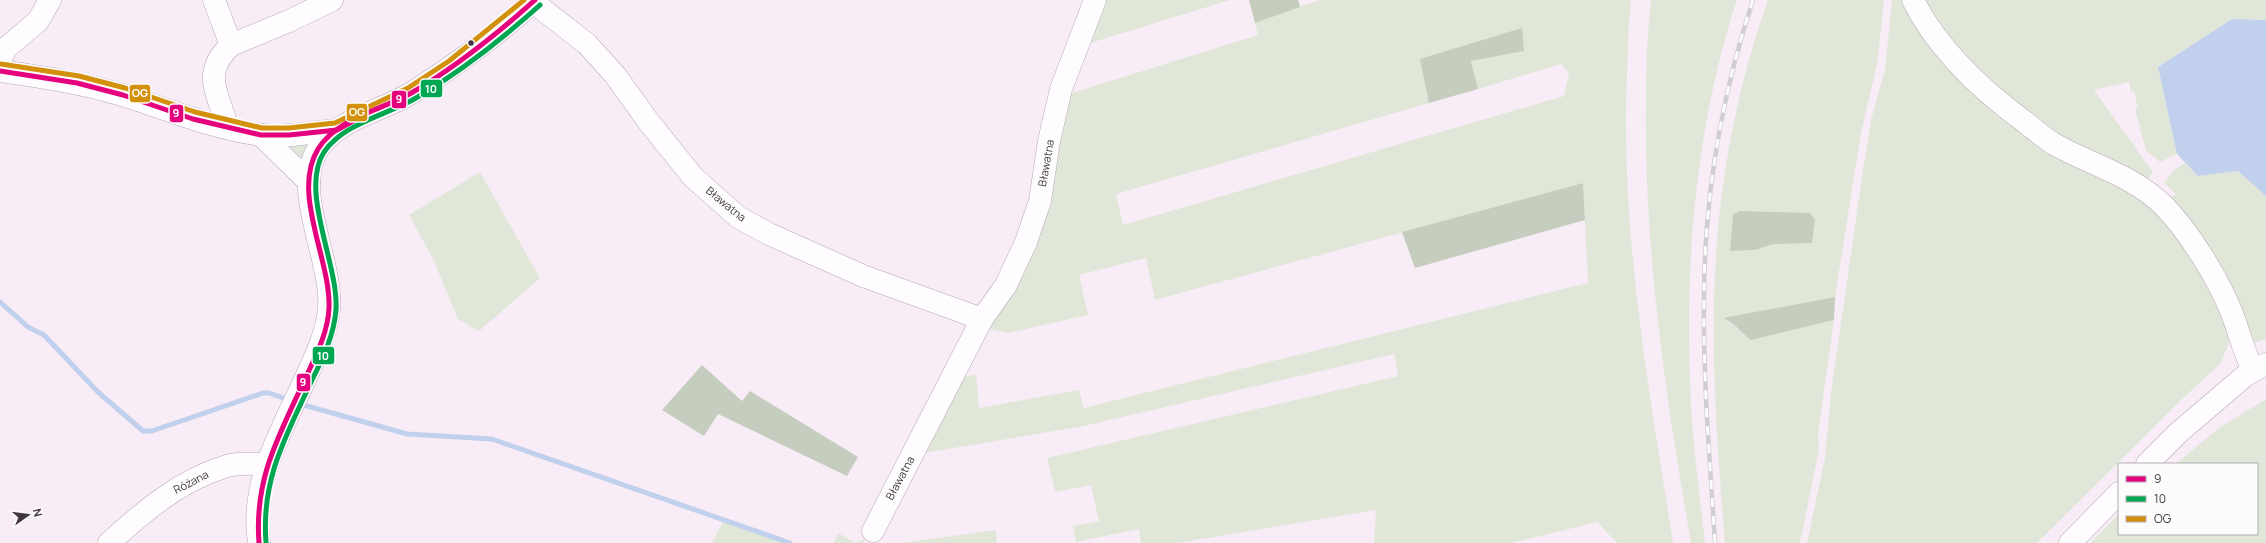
<svg xmlns="http://www.w3.org/2000/svg" width="2266" height="543" viewBox="0 0 2266 543" font-family="Manrope,sans-serif">
  <style>
    .green { fill: #e0e7d9; fill-rule: evenodd }
    .forest { fill: #c5cebe }
    .water { fill: #c1d0ec }
    .lines { fill: none; stroke-linecap: round; stroke-linejoin: round }
    .stream { stroke: #c1d0ec; stroke-width: 5 }
    .minor-casing { stroke: #b3a9b3; stroke-width: 23 }
    .minor { stroke: #fefcfe; stroke-width: 22 }
    .rail-casing { stroke: #d1cdd1; stroke-width: 4.5 }
    .rail { stroke: #fcfcfc; stroke-width: 3; stroke-dasharray: 9; stroke-linecap: butt }
    .bus-1-casing { stroke: #fcfcfc; stroke-width: 8 }
    .bus-2-casing { stroke: #fcfcfc; stroke-width: 8 }
    .bus-3-casing { stroke: #fcfcfc; stroke-width: 8 }
    .bus-1 { stroke: #e5007d; stroke-width: 5 }
    .bus-2 { stroke: #00a651; stroke-width: 5 }
    .bus-3 { stroke: #d3900d; stroke-width: 5 }
    .bus-dot { fill: #413641; stroke: #fcfcfc; stroke-width: 1.5 }
    .labels { text-anchor: middle; stroke-width: 4; stroke-linejoin: round; paint-order: stroke }
    .street-label { font-size: 11px; fill: #413641; stroke: #fcfcfc }
    .line-badge { stroke: #fcfcfc; stroke-width: 1.5 }
    .badge-label { font-size: 11px; text-anchor: middle; font-weight: bold; fill: #fff }
  </style>
  <rect width="100%" height="100%" fill="#f8ecf7"/>
  <!-- green -->
  <g class="green">
    <polygon points="1100,0 1230,0 1087,44"/>
    <path d="M1319,0H1631C1628,25 1628,50 1627,75C1620,233 1649,388 1673,543H1617L1597,522L1512,543H1374L1376,510L1177,543H1141L1139,529L1076,542L1073,526L1099,521L1091,485L1055,492L1047,458L1398,376L1394,354L1084,426L918,454L959,378L976,374L979,408L1079,390L1084,408L1588,283L1583,183L1155,300L1146,258L1079,275L1088,315L1008,333L984,328L1059,121L1072,93L1258,35L1255,23ZM1486,38L1523,51L1471,61L1478,89L1561,64L1569,73L1564,96L1123,225L1116,194L1429,103Z"/>
    <path d="M1651,0H1737C1697,120 1685,257 1690,383C1692,436 1699,490 1705,543H1691C1666,399 1644,252 1646,105C1646,71 1647,35 1651,0Z"/>
    <path d="M1768,0H1884L1877,65L1861,133L1835,297L1724,318C1734,324 1741,333 1751,340L1834,320L1818,434L1819,450L1800,543H1725C1717,443 1709,342 1717,242C1723,162 1741,75 1768,0ZM1733,215L1812,242L1774,244L1755,250L1731,251Z"/>
    <polygon points="1892,0 1909,0 1932,42 2150,202 2211,278 2230,330 2228,346 2220,364 2180,401 2037,543 1807,543 1825,458 1831,393 1862,177 1871,120 1885,70"/>
    <polygon points="1918,0 2266,0 2266,20 2232,19 2158,67 2177,154 2160,162 2146,151 2135,109 2138,108 2134,91 2131,92 2129,82 2094,90 2153,172 2149,178 2133,177 2050,135 1997,96"/>
    <polygon points="312,143 301,158 290,146"/>
    <polygon points="2185,163 2198,176 2238,171 2266,196 2266,339 2253,343 2165,203 2176,194 2164,183 2173,171"/>
    <polygon points="480,172 540,278 479,331 458,319 433,259 409,215"/>
    <polygon points="2266,399 2266,543 2090,543 2119,514 2119,534 2257,534 2257,464 2176,464 2219,428"/>
    <polygon points="723,522 784,543 712,543"/>
    <polygon points="996,530 997,543 902,543"/>
    <polygon points="838,533 855,543 864,539 864,543 834,543"/>
  </g>
  <!-- forest -->
  <g class="forest">
    <polygon points="1249,0 1298,0 1300,7 1255,23"/>
    <polygon points="1522,28 1524,51 1471,61 1478,89 1429,103 1420,59"/>
    <polygon points="1583,183 1585,220 1415,268 1402,232"/>
    <polygon points="1740,211 1810,213 1815,220 1812,243 1774,244 1755,250 1730,251 1733,214"/>
    <path d="M1835,297L1834,320L1751,340C1741,333 1735,323 1723,318Z"/>
    <polygon points="702,365 742,401 750,391 858,457 847,476 718,414 704,436 662,410"/>
  </g>
  <!-- water -->
  <polygon class="water" points="2232,19 2266,20 2266,196 2238,171 2198,176 2177,154 2158,67"/>
  <g class="lines">
    <!-- stream -->
    <g class="stream">
      <polyline points="0,302 28,327 44,335 98,392 143,431 152,431 263,393 269,393 289,400"/>
      <polyline points="300,404 407,434 492,439 790,543"/>
    </g>
    <defs>
      <g id="minor">
        <path d="M214,0L231,45C200,74 219,93 227,127"/>
        <path d="M1913,0C1938,50 1980,89 2025,122C2034,129 2044,138 2054,144C2091,165 2133,175 2164,206C2190,233 2217,277 2231,311C2239,331 2243,350 2253,370"/>
        <polyline points="533,2 587,44 615,75 648,121 693,177 738,217 769,234 863,276 982,319"/>
        <polyline points="231,45 289,21 332,0"/>
        <polyline points="0,60 6,48 38,21 50,0"/>
        <path d="M0,71C41,77 82,83 122,95C168,109 213,129 262,135C287,138 312,132 337,130"/>
        <polyline points="261,135 309,182"/>
        <polyline points="2147,464 2178,433 2246,375 2266,364"/>
        <polyline points="873,531 982,319 1006,285 1026,242 1040,201 1049,141 1061,89 1095,0"/>
        <path d="M109,543C143,512 179,481 224,467C237,462 253,464 267,464"/>
        <path d="M259,543C249,481 284,427 308,373C317,353 327,331 329,309C333,260 291,190 318,149C339,118 383,111 413,92C456,65 497,35 535,0"/>
        <polyline points="2070,543 2119,493"/>
      </g>
    </defs>
    <!-- minor casing -->
    <use href="#minor" class="minor-casing"/>
    <!-- minor -->
    <use href="#minor" class="minor"/>
    <defs>
      <path id="rail" d="M1715,543C1710,462 1703,382 1704,301C1704,199 1721,97 1753,0"/>
    </defs>
    <!-- rail casing -->
    <use href="#rail" class="rail-casing"/>
    <!-- rail -->
    <use href="#rail" class="rail"/>
    <defs>
      <g id="bus-1">
        <polyline points="0,71 77,83 123,95 193,119 261,135 289,135 337,130 353,121"/>
        <path d="M259,543C254,478 279,436 305,379C315,357 328,333 329,308C331,260 291,193 318,149C338,117 383,110 413,92C457,66 497,34 535,0"/>
      </g>
      <path id="bus-2" d="M266,542C261,479 286,436 312,380C323,358 334,335 336,310C339,265 299,191 324,152C344,123 387,115 416,98C460,72 501,40 540,5"/>
      <polyline id="bus-3" points="1,64 79,76 125,88 195,112 262,128 289,128 335,123 408,88 449,61 524,0"/>
    </defs>
    <!-- bus-1 casing -->
    <use href="#bus-1" class="bus-1-casing"/>
    <!-- bus-2 casing -->
    <use href="#bus-2" class="bus-2-casing"/>
    <!-- bus-3 casing -->
    <use href="#bus-3" class="bus-3-casing"/>
    <!-- bus-1 -->
    <use href="#bus-1" class="bus-1"/>
    <!-- bus-2 -->
    <use href="#bus-2" class="bus-2"/>
    <!-- bus-3 -->
    <use href="#bus-3" class="bus-3"/>
  </g>
  <!-- markers -->
  <circle class="bus-dot" cx="471" cy="43" r="3.5"/>
  <g class="labels">
    <!-- street labels -->
    <g class="street-label">
      <text transform="translate(1046 163) rotate(-80)" y="4">Bławatna</text>
      <text transform="translate(726 204) rotate(39)" y="4">Bławatna</text>
      <text transform="translate(900 478) rotate(-62)" y="4">Bławatna</text>
      <text transform="translate(191 482) rotate(-27)" y="4">Różana</text>
    </g>
  </g>
  <g class="line-badge">
    <rect x="420" y="79" width="23" height="19" rx="4" fill="#00a651"/>
    <rect x="129" y="84" width="22" height="19" rx="4" fill="#d3900d"/>
    <rect x="391" y="90" width="16" height="19" rx="4" fill="#e5007d"/>
    <rect x="346" y="103" width="22" height="19" rx="4" fill="#d3900d"/>
    <rect x="169" y="104" width="15" height="19" rx="4" fill="#e5007d"/>
    <rect x="312" y="346" width="23" height="19" rx="4" fill="#00a651"/>
    <rect x="296" y="373" width="15" height="19" rx="4" fill="#e5007d"/>
  </g>
  <g class="badge-label">
    <text x="431" y="93">10</text>
    <text x="140" y="97">OG</text>
    <text x="399" y="103">9</text>
    <text x="357" y="116">OG</text>
    <text x="176" y="117">9</text>
    <text x="323" y="360">10</text>
    <text x="303" y="386">9</text>
  </g>
  <!-- legend -->
  <rect x="2118" y="463" width="140" height="72" fill="#fcfcfc" stroke="#b1adb1"/>
  <rect x="2126" y="476" width="20" height="6" fill="#e5007d" stroke="#b1adb1"/>
  <text x="2154" y="483" font-size="12" fill="#413641">9</text>
  <rect x="2126" y="496" width="20" height="6" fill="#00a651" stroke="#b1adb1"/>
  <text x="2154" y="503" font-size="12" fill="#413641">10</text>
  <rect x="2126" y="516" width="20" height="6" fill="#d3900d" stroke="#b1adb1"/>
  <text x="2154" y="523" font-size="12" fill="#413641">OG</text>
  <!-- north arrow -->
  <g transform="translate(28 515) rotate(76)" stroke="#fcfcfc" stroke-width="3" paint-order="stroke">
  <path d="M0-3L7 15L0 10L-7 15Z" fill="#413641"/>
  <text y="-6" font-size="11" font-weight="bold" text-anchor="middle" fill="#413641">N</text>
  </g>
</svg>
